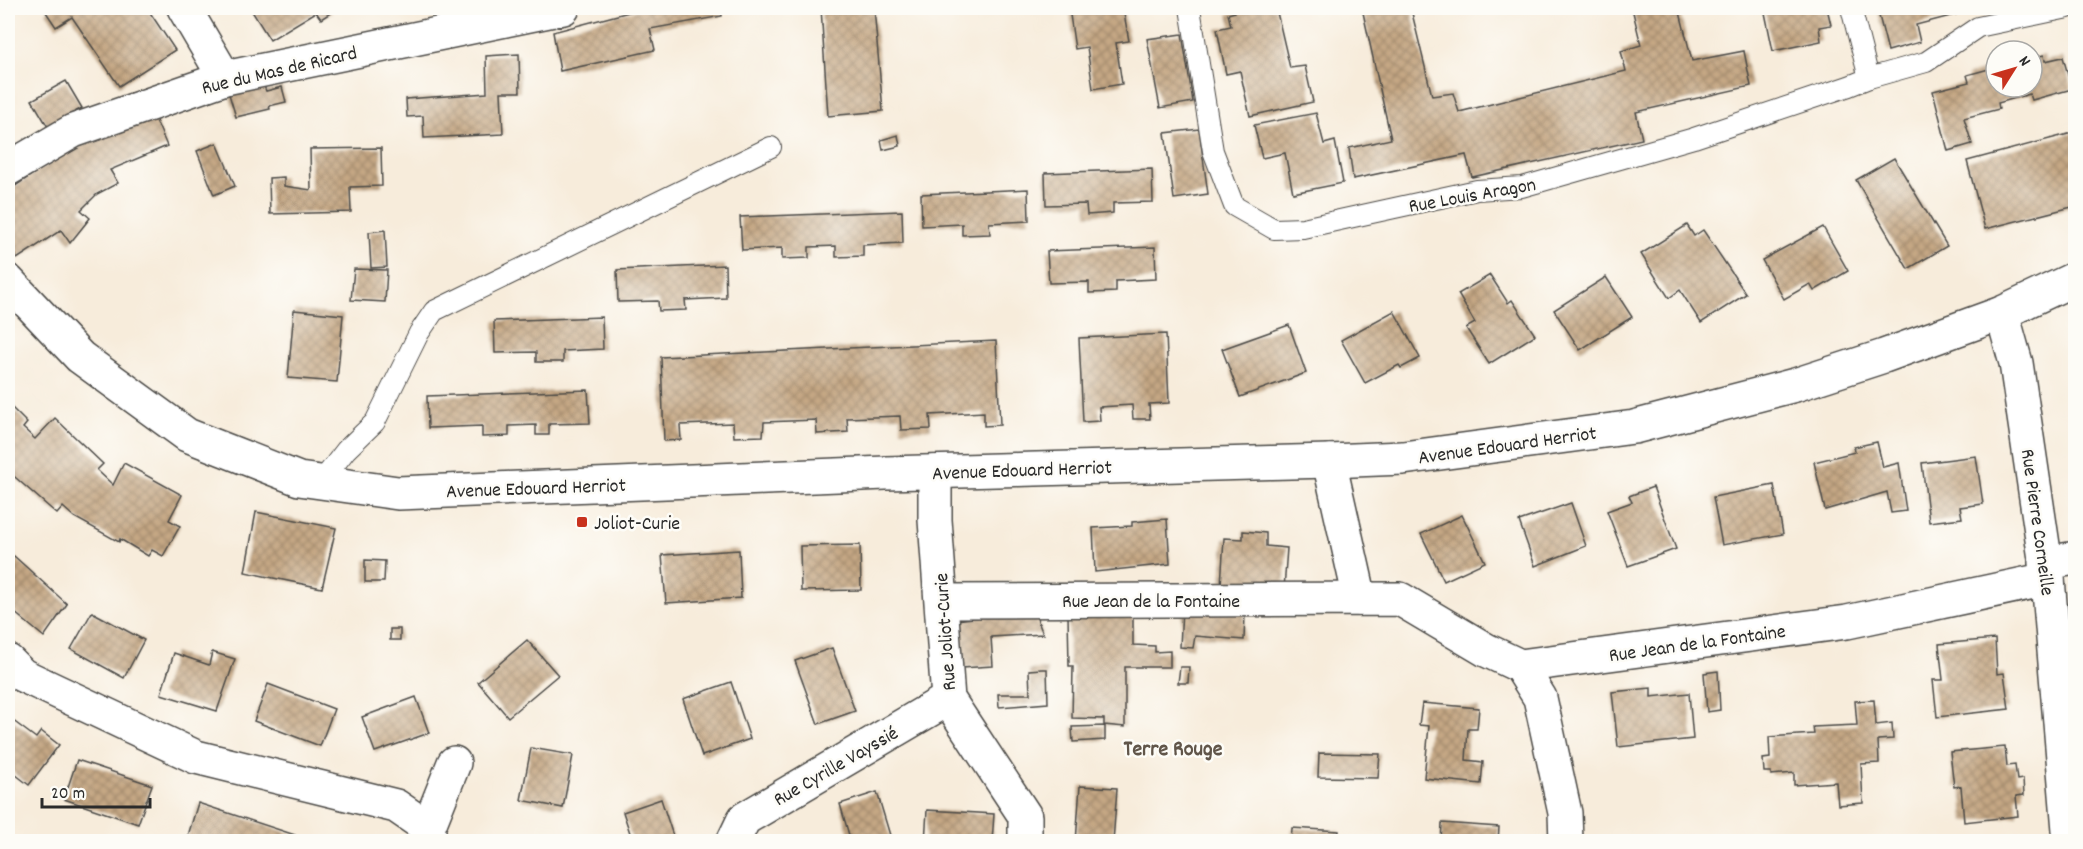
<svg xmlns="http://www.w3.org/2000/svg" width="2083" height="849" viewBox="0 0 2083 849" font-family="Dekko,sans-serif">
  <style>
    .building { fill: url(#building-cross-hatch) }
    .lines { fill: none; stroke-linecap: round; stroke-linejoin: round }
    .service-casing { stroke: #4a4845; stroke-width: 22 }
    .minor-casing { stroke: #4a4845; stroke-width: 36 }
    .service { stroke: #fff; stroke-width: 20 }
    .minor { stroke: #fff; stroke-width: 33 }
    .poi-dot { fill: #c8321e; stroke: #fdfcf7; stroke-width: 2 }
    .labels { text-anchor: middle; stroke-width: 5; stroke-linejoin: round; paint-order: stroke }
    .street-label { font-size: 20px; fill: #2b2b2b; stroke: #fdfcf7 }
    .poi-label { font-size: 20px; fill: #2b2b2b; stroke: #fdfcf7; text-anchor: start }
    .quarter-label { font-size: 22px; font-weight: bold; fill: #61564a; stroke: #fdfcf7 }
  </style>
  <defs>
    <pattern id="building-cross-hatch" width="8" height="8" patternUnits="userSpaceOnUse" patternTransform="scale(1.5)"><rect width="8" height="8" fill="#c5a784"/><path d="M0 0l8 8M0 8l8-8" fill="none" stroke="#a0886c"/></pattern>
  </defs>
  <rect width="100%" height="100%" fill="#fdfcf7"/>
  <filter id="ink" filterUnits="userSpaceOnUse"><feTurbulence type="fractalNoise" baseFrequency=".0167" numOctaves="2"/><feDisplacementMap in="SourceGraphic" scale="12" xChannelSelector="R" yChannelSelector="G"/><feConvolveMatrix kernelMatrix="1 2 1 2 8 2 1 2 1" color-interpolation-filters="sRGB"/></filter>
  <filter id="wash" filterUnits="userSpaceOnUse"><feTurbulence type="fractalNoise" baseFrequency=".008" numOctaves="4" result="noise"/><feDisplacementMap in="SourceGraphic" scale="24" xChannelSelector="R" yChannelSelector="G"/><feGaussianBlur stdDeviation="1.35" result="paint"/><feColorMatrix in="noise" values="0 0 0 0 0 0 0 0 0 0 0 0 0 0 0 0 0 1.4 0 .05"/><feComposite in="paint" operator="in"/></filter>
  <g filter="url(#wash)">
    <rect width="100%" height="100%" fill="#f7ecdb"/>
    <g id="blocks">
      <!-- building -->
      <g class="building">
        <polygon points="54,8 147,8 175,50 119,86 72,17 56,27 46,12"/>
        <polygon points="250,8 329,8 332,12 321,19 316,12 270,40"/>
        <polygon points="644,8 721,8 722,16 650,29 655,50 560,71 553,32"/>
        <polygon points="821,8 874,8 883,111 828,116"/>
        <polygon points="1069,8 1123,8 1129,41 1116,43 1122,84 1093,89 1087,47 1075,49"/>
        <polygon points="1234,8 1276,8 1290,68 1305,66 1313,102 1250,116 1240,71 1226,74 1217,29 1231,26 1228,14 1235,12"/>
        <polygon points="1362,8 1431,8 1412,13 1432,96 1453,93 1459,112 1626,71 1621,51 1641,45 1632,8 1679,8 1692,61 1744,51 1751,86 1636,112 1642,139 1472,177 1466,155 1353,179 1349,148 1391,139"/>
        <polygon points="1764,8 1827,8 1831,25 1819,27 1821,41 1773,51"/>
        <polygon points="1877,8 1981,8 1916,25 1920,42 1888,51"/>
        <polygon points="1182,34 1193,102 1160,108 1147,39"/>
        <polygon points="519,54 520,92 501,92 503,134 424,138 423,116 407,117 406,99 487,93 486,56"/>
        <polygon points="2044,55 2045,61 2063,57 2072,89 2032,100 2030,94 1998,103 1999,109 1964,118 1972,144 1948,151 1933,91 1969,82 1967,75 1996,67 1996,87 2032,87 2032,58"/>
        <polygon points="66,81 82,108 48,127 32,100"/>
        <polygon points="264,86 266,91 282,87 286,102 269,106 270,109 236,117 229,94"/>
        <polygon points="1316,113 1324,144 1335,141 1343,183 1293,193 1285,153 1262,158 1254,125"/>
        <polygon points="154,116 167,146 110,170 118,183 97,194 81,210 90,218 70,243 61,230 17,259 8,244 8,191 66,152"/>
        <polygon points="1199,129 1208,194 1174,199 1165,133"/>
        <polygon points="2076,132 2076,206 1985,229 1967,161"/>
        <polygon points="898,135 900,146 883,150 881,140"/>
        <polygon points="217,143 235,186 214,195 197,151"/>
        <polygon points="381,148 382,186 350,187 351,212 270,214 269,178 284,177 284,186 311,190 310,149"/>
        <polygon points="1894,158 1947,246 1908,269 1856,180"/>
        <polygon points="1152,169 1153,202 1113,203 1113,213 1087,215 1086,204 1046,205 1045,173"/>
        <polygon points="1028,189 1029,221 989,223 990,234 962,235 962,224 922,226 921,194"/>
        <polygon points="902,211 903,243 863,245 863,256 836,257 836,246 809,247 809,258 782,259 782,248 742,250 740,217"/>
        <polygon points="1687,225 1694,236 1703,230 1746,294 1701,323 1680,290 1669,298 1641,254"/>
        <polygon points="1823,227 1848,271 1814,291 1810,284 1784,299 1762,260"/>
        <polygon points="385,230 387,267 371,268 369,232"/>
        <polygon points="1155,247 1156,279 1116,281 1116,292 1089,293 1089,282 1049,283 1047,251"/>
        <polygon points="725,265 726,298 685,300 686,310 659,311 658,301 618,302 617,270"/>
        <polygon points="354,269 387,270 385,302 351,300"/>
        <polygon points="1490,275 1508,303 1512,300 1535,335 1489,364 1466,328 1475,323 1458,294"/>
        <polygon points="1606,277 1632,317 1580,350 1554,310"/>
        <polygon points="294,310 343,315 337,382 288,378"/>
        <polygon points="1394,311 1420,358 1401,368 1399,365 1365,383 1341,340"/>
        <polygon points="602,317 603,349 563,351 563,362 536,362 536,352 495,353 494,321"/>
        <polygon points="1289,325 1306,373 1240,397 1222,349"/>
        <polygon points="1166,334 1169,403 1149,404 1150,419 1133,419 1132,405 1099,407 1100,421 1083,422 1079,338"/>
        <polygon points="996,341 1000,425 984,426 984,412 930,415 931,429 901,430 900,416 847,418 848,432 817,434 816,420 764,422 763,436 734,437 733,423 680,425 681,440 664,441 661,357"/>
        <polygon points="588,390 590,423 549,424 549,435 536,435 536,425 509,426 509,436 482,437 482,426 428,428 427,396"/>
        <polygon points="8,404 27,423 23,428 35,439 55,418 103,464 97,470 113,485 124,463 182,495 169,520 180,526 163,556 152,550 148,556 120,539 119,542 74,517 63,507 57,514 8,471"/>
        <polygon points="1877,442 1883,467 1899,463 1906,511 1891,513 1887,492 1825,510 1814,462 1855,452 1854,447"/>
        <polygon points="1976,456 1983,504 1960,507 1962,518 1929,522 1922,463"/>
        <polygon points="1774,485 1783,534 1722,545 1713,497"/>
        <polygon points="1653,487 1676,549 1628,566 1607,511 1632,502 1629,496"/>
        <polygon points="1571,503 1586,546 1535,566 1519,521"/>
        <polygon points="256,512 336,528 322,588 245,572"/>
        <polygon points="1462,515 1485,562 1444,581 1421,534"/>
        <polygon points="1167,519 1170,564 1095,572 1093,528 1132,526 1132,522"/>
        <polygon points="1243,531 1266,533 1266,546 1287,548 1284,589 1221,585 1224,538 1243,539"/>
        <polygon points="860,545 861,590 801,591 800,546"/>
        <polygon points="739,550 741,598 666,603 662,555"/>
        <polygon points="14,556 67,604 44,637 8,607 8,564"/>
        <polygon points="365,560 385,561 384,582 365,582"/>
        <polygon points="1182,609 1245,613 1244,640 1195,636 1193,648 1180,647"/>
        <polygon points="1034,611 1043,634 991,637 993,666 961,668 956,620"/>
        <polygon points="92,612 144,640 124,678 71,649"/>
        <polygon points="1068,614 1133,614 1133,645 1155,646 1155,652 1170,651 1170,667 1125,667 1125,727 1104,725 1104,719 1072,718 1073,666 1069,666"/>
        <rect x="390" y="629" width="10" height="11"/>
        <polygon points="1995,639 1997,674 2004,673 2009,709 1937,717 1933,680 1943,680 1939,644"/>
        <polygon points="527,640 558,675 508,717 478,682"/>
        <polygon points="832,648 855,711 818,724 795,661"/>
        <polygon points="212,652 235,659 217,711 161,694 174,653 209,665"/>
        <polygon points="1180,667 1189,667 1188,683 1178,683"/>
        <polygon points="1042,669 1047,669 1048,703 999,707 998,694 1030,694 1029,670"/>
        <polygon points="1718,671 1720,710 1707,712 1704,673"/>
        <polygon points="731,682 750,739 702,756 683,699"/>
        <polygon points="268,684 334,709 320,746 254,721"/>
        <polygon points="1651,688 1651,697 1689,693 1693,739 1618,747 1612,692"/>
        <polygon points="416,697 429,733 375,752 362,717"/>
        <polygon points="1874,700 1876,725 1892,723 1893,739 1878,740 1879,763 1861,764 1863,803 1838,805 1836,782 1794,785 1794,773 1771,775 1771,772 1764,772 1763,759 1770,758 1769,737 1814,734 1813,727 1857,725 1855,701"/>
        <polygon points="1422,703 1479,708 1477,729 1468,729 1466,760 1483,762 1481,784 1424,778 1429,726 1419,725"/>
        <polygon points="8,717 36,738 41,731 59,745 29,785 11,771 8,776"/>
        <polygon points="1105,726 1105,740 1073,742 1072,727"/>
        <polygon points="2005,747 2007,766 2015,765 2017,780 2023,779 2024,795 2016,796 2018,816 1964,822 1961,786 1954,787 1950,752"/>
        <polygon points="531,748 573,755 563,808 521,800"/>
        <polygon points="1319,753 1380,754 1378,778 1318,777"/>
        <polygon points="77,760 152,785 138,824 64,799"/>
        <polygon points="1080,786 1117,788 1113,842 1076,842"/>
        <polygon points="877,792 892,842 851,842 840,804"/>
        <polygon points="661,799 675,842 633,842 623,812"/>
        <polygon points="198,803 295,835 293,842 186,842"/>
        <polygon points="927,810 994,814 992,842 925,842"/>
        <polygon points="1442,823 1499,827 1498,842 1441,842"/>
        <polygon points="1292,828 1339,831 1338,842 1291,842"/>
      </g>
    </g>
  </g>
  <g filter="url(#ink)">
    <use href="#blocks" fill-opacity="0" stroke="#4a4845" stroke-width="1.5"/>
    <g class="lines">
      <defs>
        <g id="service">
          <polyline points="1190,8 1213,151 1234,206 1274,229 1303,228 1477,190 1522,187 1694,138 1849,86 1869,78 1851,8"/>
          <polyline points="1869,78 1926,62 1978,27 2068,8"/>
          <polyline points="321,482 346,450 375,422 419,333 434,311 771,147"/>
        </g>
        <g id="minor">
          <polyline points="184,8 225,78"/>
          <polyline points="8,169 73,131 225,78 563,8"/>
          <polyline points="8,281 80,357 187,435 299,479 398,493 886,473 1329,461 1403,458 1634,427 1795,385 1884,356 2002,313 2076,278"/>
          <polyline points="2002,313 2016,363 2048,579 2070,842"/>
          <polyline points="1329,461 1360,599"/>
          <polyline points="935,472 935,520 948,699 1025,816 1025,842"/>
          <polyline points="2045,563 2076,558"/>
          <polyline points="942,601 1400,599 1486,650 1520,666 1847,622 2048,579"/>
          <polyline points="8,661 22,675 196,757 396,806 428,828"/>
          <polyline points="1520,666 1540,698 1565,813 1566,842"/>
          <polyline points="431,842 428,828 454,763"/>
          <polyline points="733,842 744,819 948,699"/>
        </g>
      </defs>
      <!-- service casing -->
      <use href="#service" class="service-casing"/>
      <!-- minor casing -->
      <use href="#minor" class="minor-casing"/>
      <!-- service -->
      <use href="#service" class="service"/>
      <!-- minor -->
      <use href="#minor" class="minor"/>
    </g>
  </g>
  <!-- markers -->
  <rect class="poi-dot" x="576" y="516" width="12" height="12" rx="3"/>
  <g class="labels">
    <!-- street labels -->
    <g class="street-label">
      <text transform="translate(279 69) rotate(-13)" y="7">Rue du Mas de Ricard</text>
      <text transform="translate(1472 194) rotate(-10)" y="7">Rue Louis Aragon</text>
      <text transform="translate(1507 444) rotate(-8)" y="7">Avenue Edouard Herriot</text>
      <text transform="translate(1022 469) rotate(-2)" y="7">Avenue Edouard Herriot</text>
      <text transform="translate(536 487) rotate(-2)" y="7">Avenue Edouard Herriot</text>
      <text transform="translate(2039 522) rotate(82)" y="7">Rue Pierre Corneille</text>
      <text x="1151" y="607">Rue Jean de la Fontaine</text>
      <text transform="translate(944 632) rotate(-94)" y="7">Rue Joliot-Curie</text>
      <text transform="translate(1697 642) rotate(-8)" y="7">Rue Jean de la Fontaine</text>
      <text transform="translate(835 765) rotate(-30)" y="7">Rue Cyrille Vayssié</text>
    </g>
    <!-- poi labels -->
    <g class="poi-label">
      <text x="594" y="529">Joliot-Curie</text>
    </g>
    <!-- quarter labels -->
    <g class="quarter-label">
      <text x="1173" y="755">Terre Rouge</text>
    </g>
  </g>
  <!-- margin -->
  <rect width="2083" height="849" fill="none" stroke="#fdfcf7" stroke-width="30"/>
  <!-- north arrow -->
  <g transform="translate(2014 69) rotate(53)"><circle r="28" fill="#fdfcf7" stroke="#a9a8a5" stroke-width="1.5"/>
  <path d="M0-4.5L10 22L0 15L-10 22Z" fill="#c8321e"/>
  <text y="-9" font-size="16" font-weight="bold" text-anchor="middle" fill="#2b2b2b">N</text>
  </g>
  <!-- scale -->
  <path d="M42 798v9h108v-9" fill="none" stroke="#2b2b2b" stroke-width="3"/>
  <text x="51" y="798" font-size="18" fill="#2b2b2b" stroke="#fdfcf7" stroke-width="4.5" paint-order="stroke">20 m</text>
</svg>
